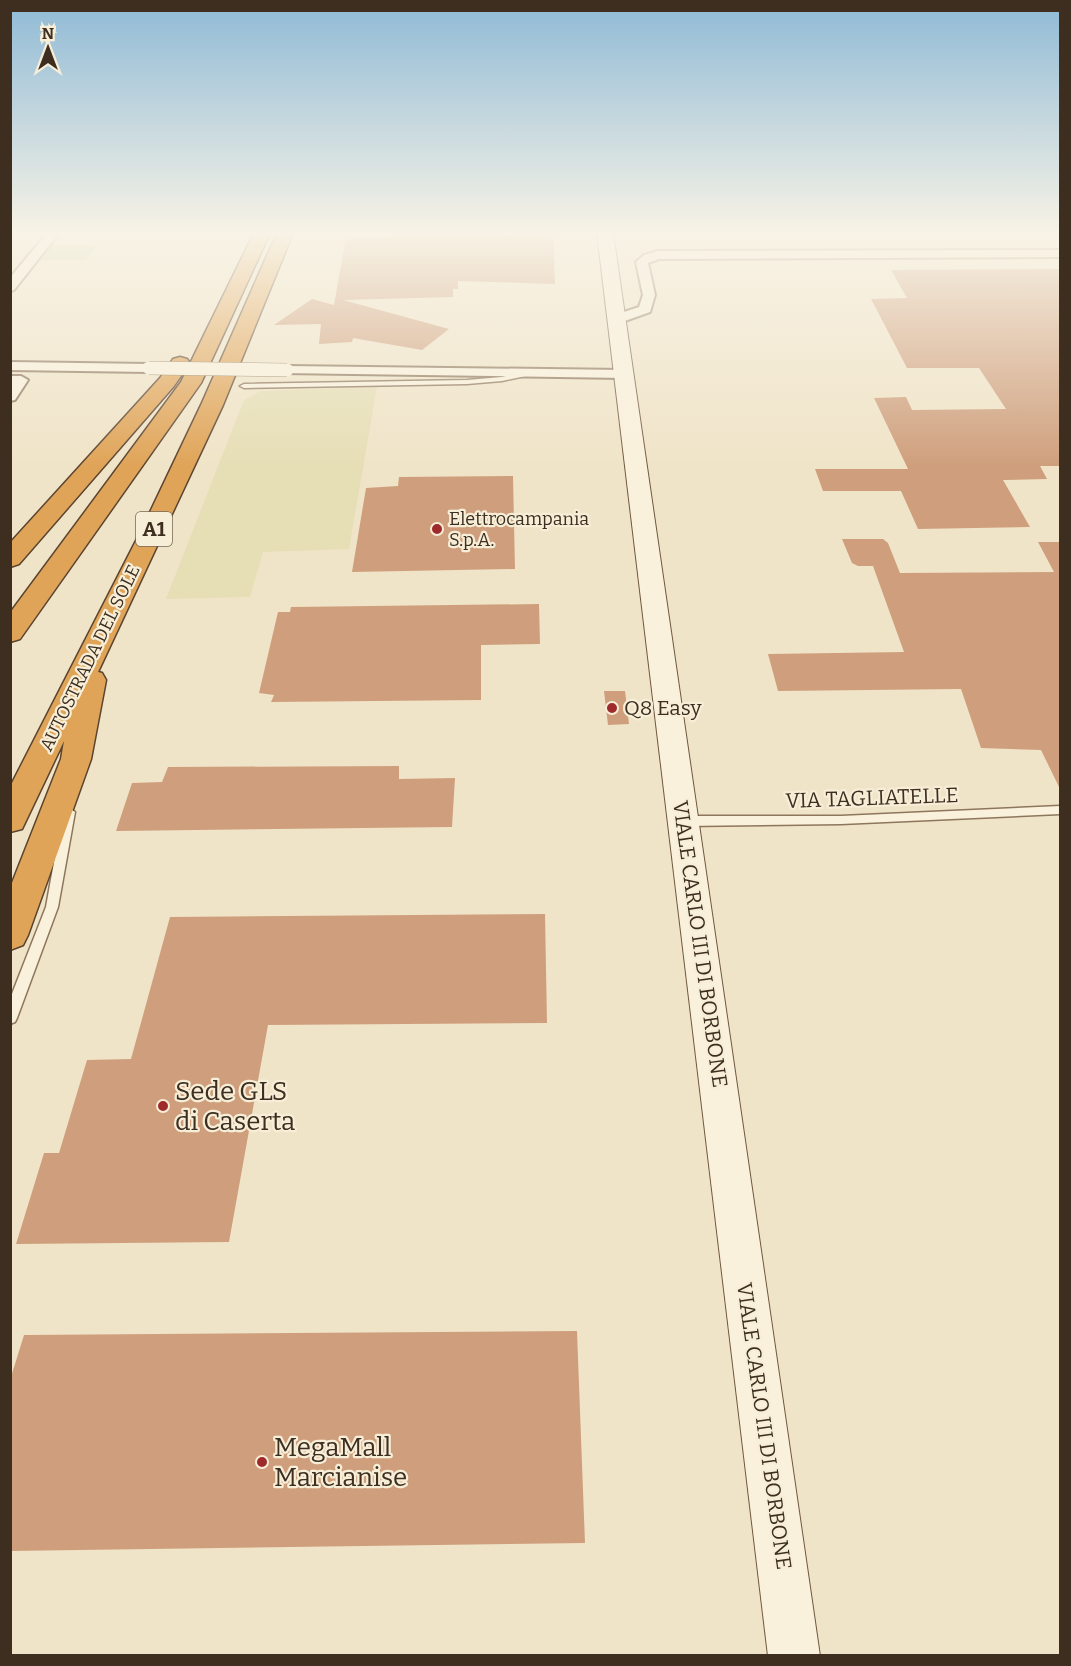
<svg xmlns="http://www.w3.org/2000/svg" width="1071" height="1666" viewBox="0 0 1071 1666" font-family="Bitter,serif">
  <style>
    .farmland { fill: #e6deb5 }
    .green { fill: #c9cf9b }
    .building { fill: #cf9f7d }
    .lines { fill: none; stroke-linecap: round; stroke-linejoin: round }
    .lane-casing { stroke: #8d765c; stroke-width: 3 }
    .street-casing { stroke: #8d765c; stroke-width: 4 }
    .secondary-casing { stroke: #6f573f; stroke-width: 2 }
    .highway-casing { stroke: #5b4430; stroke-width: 3 }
    .lane { fill: #faf1dc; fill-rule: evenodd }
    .street { fill: #faf1dc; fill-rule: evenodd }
    .secondary { fill: #faf1dc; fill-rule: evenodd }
    .highway { fill: #e0a458; fill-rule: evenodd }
    .street-bridge-casing { stroke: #8d765c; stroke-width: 14; stroke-linecap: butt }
    .street-bridge { stroke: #faf1dc; stroke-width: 13 }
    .poi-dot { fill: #9e2a2b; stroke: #f7eed8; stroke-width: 2 }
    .labels { text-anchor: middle; stroke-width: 4.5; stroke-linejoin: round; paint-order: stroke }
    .far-poi-label { font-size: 18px; fill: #3d2e20; stroke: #f7eed8; text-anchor: start }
    .far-street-label { font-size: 18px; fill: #3d2e20; stroke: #f7eed8 }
    .shield { fill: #f7eed8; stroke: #756857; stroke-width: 1.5 }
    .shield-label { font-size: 20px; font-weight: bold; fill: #3d2e20 }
    .poi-label { font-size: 21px; fill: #3d2e20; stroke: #f7eed8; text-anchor: start }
    .street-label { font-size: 21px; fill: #3d2e20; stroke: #f7eed8 }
    .near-poi-label { font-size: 26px; fill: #3d2e20; stroke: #f7eed8; text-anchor: start }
  </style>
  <rect width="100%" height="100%" fill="#f0e4c8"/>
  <!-- farmland -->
  <polygon class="farmland" points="377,387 349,549 263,552 250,597 166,599 244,400 260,391"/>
  <!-- green -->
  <polygon class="green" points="47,246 96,246 86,260 36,260"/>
  <!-- building -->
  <g class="building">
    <polygon points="394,233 553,233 555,284 458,281 458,289 453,289 453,297 343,300 449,329 422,350 353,338 352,342 319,344 321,324 274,325 312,299 334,305 346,237 393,237"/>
    <polygon points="1060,269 1060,466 1040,466 1047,479 1003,480 1030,527 918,529 901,491 823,491 815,469 908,469 874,398 906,397 912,410 1006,409 979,368 907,368 871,299 907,298 891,270"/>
    <polygon points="513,476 515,569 352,572 366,488 398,486 399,477"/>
    <polygon points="842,539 883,539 888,543 900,573 1054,572 1038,542 1060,542 1060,789 1041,750 981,748 961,689 778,691 768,654 904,652 873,566 858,566 852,563"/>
    <polygon points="539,604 540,644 481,645 481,700 271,702 274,695 259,693 278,612 290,612 291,607"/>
    <polygon points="604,691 625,691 629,724 608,725"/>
    <polygon points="399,766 399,779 455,778 452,827 116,831 132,783 162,782 168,767"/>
    <polygon points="545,914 547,1023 268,1025 229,1242 16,1244 44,1153 59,1153 87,1060 131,1059 170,917"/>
    <polygon points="577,1331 585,1543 10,1551 10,1380 24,1335"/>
  </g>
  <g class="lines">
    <defs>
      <g id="lane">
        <polygon points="527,371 530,371 530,375 502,381 467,384 244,388 240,386 244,384 467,380 502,377"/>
        <polygon points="1060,806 1060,814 841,824 684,826 678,821 684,816 841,816"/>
        <polygon points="69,808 75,812 58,907 17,1018 15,1022 10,1024 10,999 46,907 63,812"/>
      </g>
      <g id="street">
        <polygon points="47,233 59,233 14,290 10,291 10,278"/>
        <polygon points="658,251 1060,250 1060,257 659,259 648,263 655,295 650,312 622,322 612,322 610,319 612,316 639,307 643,295 636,262 644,255"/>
        <polygon points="10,362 149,364 156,368 149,372 10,370"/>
        <polygon points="287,366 625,370 632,374 625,378 282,373 280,370 282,367"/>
        <polygon points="10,376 21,376 28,380 15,400 10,401"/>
      </g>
      <polygon id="secondary" points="597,233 613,233 820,1656 768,1656"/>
      <g id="highway">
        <polygon points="254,233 270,233 201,383 20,639 10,642 10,613 181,382"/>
        <polygon points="277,233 293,233 223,405 98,672 102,673 106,680 91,759 28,935 23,945 10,950 10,888 61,759 64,741 22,829 10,832 10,787 141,531 201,405"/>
        <polygon points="180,357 187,359 190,363 174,386 19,564 10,567 10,543 160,378 173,359"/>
      </g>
    </defs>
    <!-- lane casing -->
    <use href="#lane" class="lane-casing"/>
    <!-- street casing -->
    <use href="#street" class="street-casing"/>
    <!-- secondary casing -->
    <use href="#secondary" class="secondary-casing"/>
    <!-- highway casing -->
    <use href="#highway" class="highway-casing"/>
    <!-- lane -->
    <use href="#lane" class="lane"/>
    <!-- street -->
    <use href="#street" class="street"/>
    <!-- secondary -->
    <use href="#secondary" class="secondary"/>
    <!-- highway -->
    <use href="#highway" class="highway"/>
    <defs>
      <polyline id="street-bridge" points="149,368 287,370"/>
    </defs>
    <!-- street-bridge casing -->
    <use href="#street-bridge" class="street-bridge-casing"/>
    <!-- street-bridge -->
    <use href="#street-bridge" class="street-bridge"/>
  </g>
  <!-- sky -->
  <linearGradient id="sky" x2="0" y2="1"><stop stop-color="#8fbad6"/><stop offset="0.5" stop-color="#f8f3e6"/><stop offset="1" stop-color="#f8f3e6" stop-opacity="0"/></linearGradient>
  <rect width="1071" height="466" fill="url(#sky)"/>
  <!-- markers -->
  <g class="poi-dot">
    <circle cx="437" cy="529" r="6"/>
    <circle cx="612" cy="708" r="6"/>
    <circle cx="163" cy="1106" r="6"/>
    <circle cx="262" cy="1462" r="6"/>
  </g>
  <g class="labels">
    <!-- far-poi labels -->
    <g class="far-poi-label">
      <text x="449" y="525">Elettrocampania<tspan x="449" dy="21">S.p.A.</tspan></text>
    </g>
    <!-- far-street labels -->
    <g class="far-street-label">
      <text transform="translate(90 658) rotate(-64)" y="6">AUTOSTRADA DEL SOLE</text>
    </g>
    <!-- shield labels -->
    <rect class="shield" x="136" y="512" width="36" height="34" rx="4.5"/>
    <g class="shield-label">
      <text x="154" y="536">A1</text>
    </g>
    <!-- poi labels -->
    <g class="poi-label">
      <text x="624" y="715">Q8 Easy</text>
    </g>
    <!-- street labels -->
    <g class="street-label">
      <text transform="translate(872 798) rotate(-2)" y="7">VIA TAGLIATELLE</text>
      <text transform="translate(700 944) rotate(82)" y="7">VIALE CARLO III DI BORBONE</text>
      <text transform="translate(764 1426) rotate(82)" y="7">VIALE CARLO III DI BORBONE</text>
    </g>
    <!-- near-poi labels -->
    <g class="near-poi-label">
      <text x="175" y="1100">Sede GLS<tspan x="175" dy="30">di Caserta</tspan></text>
      <text x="274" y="1456">MegaMall<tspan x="274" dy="30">Marcianise</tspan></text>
    </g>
  </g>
  <!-- border -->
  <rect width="1071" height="1666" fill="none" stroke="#3d2e20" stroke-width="24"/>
  <!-- north arrow -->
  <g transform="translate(48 48)" stroke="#f7eed8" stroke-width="4.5" paint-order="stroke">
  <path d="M0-4.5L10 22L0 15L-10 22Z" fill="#3d2e20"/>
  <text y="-9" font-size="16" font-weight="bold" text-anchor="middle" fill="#3d2e20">N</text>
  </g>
</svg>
